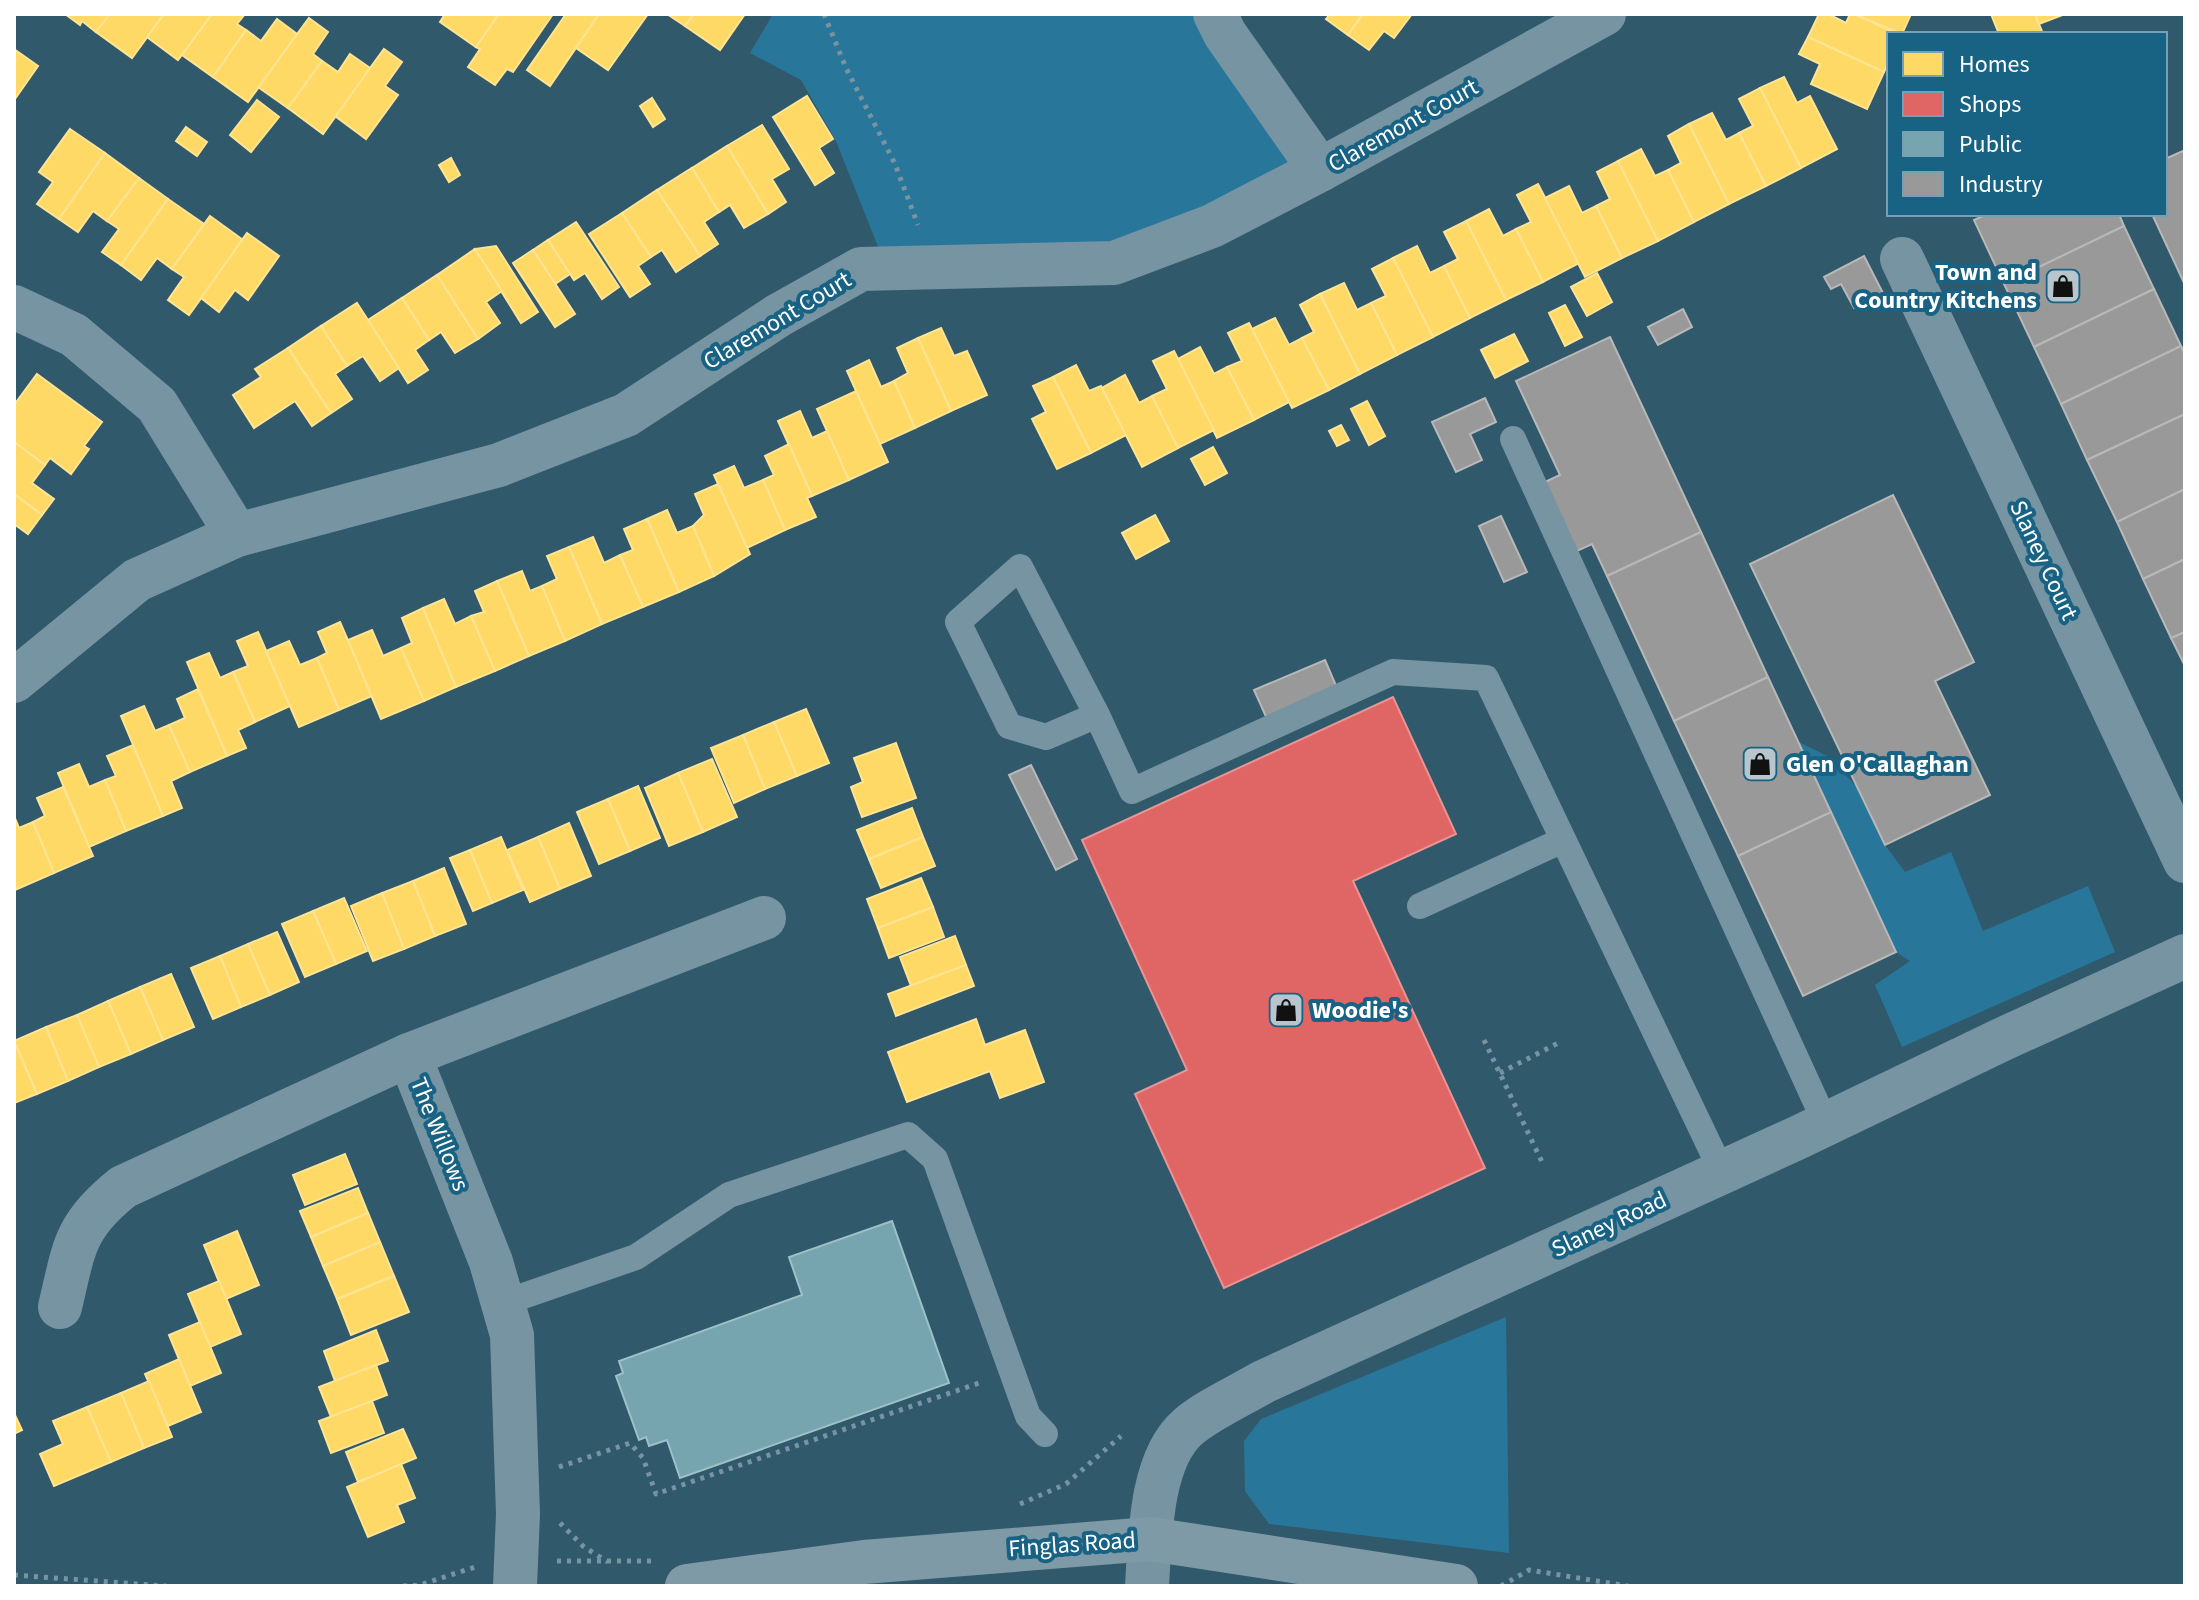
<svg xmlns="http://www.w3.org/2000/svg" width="2199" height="1600" viewBox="0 0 2199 1600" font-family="'Source Sans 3',sans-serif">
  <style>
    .green { fill: #28779b }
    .homes { fill: #ffd966; stroke: #ffe494; stroke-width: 2 }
    .shops { fill: #e06666; stroke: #e99494; stroke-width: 2 }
    .public { fill: #76a5af; stroke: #9fc0c7; stroke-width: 2 }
    .industry { fill: #999; stroke: #b8b8b8; stroke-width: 2 }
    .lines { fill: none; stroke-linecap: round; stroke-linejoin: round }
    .path { stroke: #7794a2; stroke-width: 5; stroke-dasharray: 4 6; stroke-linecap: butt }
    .service { stroke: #7794a2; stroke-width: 26 }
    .minor { stroke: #7794a2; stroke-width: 44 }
    .secondary { stroke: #7e9aa7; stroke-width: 44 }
    .labels { text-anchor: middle; stroke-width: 8; stroke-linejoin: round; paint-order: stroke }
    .street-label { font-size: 24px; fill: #fff; stroke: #186284 }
    .poi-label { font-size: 24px; font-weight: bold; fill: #fff; stroke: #186284; text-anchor: start }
  </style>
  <rect width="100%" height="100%" fill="#30596c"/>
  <!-- green -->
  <g class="green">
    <polygon points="773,14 1214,14 1319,170 1114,262 887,269 836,141 801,80 750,53"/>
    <polygon points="1799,742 1827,756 1858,788 1885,845 1905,872 1951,852 1983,931 2088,886 2115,952 1902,1047 1875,985 1910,961 1896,952"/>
    <polygon points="1506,1317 1509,1553 1269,1524 1245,1491 1244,1441 1261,1419"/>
  </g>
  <!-- homes -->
  <g class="homes">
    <polygon points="65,14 110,14 96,32 82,21 80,25"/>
    <polygon points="110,14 164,14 132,58 96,32"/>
    <polygon points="164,14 212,14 178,60 147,37"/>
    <polygon points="212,14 245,14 237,24 246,30 213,77 182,55"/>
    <polygon points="445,14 499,14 476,47 440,22"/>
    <polygon points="499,14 553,14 513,72 507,69 495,85 468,67 480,49 476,47"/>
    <polygon points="566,14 599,14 550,86 527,70"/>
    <polygon points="599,14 648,14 608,70 576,48"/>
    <polygon points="667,14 694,14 685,26"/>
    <polygon points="694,14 745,14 720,50 685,26"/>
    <polygon points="1330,14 1363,14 1348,35 1326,19"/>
    <polygon points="1363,14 1412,14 1394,38 1384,31 1369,50 1348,35"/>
    <polygon points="1819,14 1828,14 1846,23 1850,14 1854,14 1898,34 1889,34 1889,62 1884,72 1808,37"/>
    <polygon points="1854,14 1911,14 1902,34"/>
    <polygon points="1991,14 2035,14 2043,34 1999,34"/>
    <polygon points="2035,14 2065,14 2039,24"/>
    <polygon points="309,18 328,32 313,54 322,61 288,108 258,87"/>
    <polygon points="277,19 297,34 248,102 213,77 246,30 261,41"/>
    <polygon points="1808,37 1884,72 1867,109 1811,84 1820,64 1799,54"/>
    <polygon points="14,49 38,66 15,99 14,98"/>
    <polygon points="384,49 402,62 385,86 398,95 366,139 335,116"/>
    <polygon points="350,54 370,68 323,134 288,108 322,61 338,72"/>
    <polygon points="1784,77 1797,103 1810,96 1837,149 1801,168 1760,88"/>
    <polygon points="1760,88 1801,168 1766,186 1739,133 1753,126 1739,99"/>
    <polygon points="807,96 833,139 819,148 834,173 815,185 773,117"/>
    <polygon points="652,98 665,119 653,127 640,106"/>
    <polygon points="257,100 279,117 251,152 230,135"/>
    <polygon points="1712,113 1726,140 1739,133 1766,186 1729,204 1689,124"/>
    <polygon points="1689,124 1729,204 1694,222 1668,170 1681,163 1668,136"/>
    <polygon points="762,125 789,169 772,179 786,202 768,214 727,146"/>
    <polygon points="186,127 207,142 197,156 176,141"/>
    <polygon points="70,129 105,153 59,219 37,204 53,182 39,172"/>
    <polygon points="727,146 768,214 744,228 730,205 719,212 692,168"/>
    <polygon points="1641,149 1655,176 1668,170 1694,222 1658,241 1618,161"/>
    <polygon points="105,153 139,178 107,221 93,211 78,232 59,219"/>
    <polygon points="451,158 460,175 449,182 439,165"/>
    <polygon points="1618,161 1658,241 1622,258 1596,206 1610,199 1597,172"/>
    <polygon points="692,168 719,212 704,222 718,244 700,256 657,190"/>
    <polygon points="139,178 168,199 121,265 102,252 119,229 107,221"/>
    <polygon points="1538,184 1579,263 1543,282 1516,229 1531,222 1517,195"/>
    <polygon points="1569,186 1582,213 1596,206 1622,258 1585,277 1545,198"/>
    <polygon points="657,190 700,256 676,272 662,250 651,257 622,213"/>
    <polygon points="168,199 204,224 172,269 157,258 141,280 121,265"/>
    <polygon points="1489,209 1503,236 1516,229 1543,282 1506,300 1466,221"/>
    <polygon points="622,213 651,257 638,266 650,284 630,297 589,234"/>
    <polygon points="210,216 243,240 189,315 168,300 184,277 172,269"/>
    <polygon points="1466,221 1506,300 1470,318 1444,266 1458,259 1444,232"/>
    <polygon points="576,222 619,287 602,299 585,273 574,280 548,240"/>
    <polygon points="247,233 279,256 248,300 235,290 219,312 201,298"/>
    <polygon points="548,240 570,274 555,284 533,250"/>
    <polygon points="496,246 538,312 521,323 475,249"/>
    <polygon points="1417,246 1430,273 1444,266 1470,318 1433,337 1393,258"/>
    <polygon points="475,249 502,291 486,302 500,323 478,339 437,275"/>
    <polygon points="533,250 575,314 555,327 513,263"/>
    <polygon points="1393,258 1433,337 1397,355 1371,303 1386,296 1372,269"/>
    <polygon points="1597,273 1612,302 1587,316 1571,287"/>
    <polygon points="437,275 478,339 455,353 441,332 429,340 402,298"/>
    <polygon points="1344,283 1357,310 1371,303 1397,355 1360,374 1320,294"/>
    <polygon points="1320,294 1360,374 1329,390 1302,338 1314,332 1300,305"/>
    <polygon points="402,298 429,340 415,350 428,370 408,383 368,320"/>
    <polygon points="357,303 399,368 380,381 363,356 347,366 321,326"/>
    <polygon points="1565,305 1582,337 1565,346 1549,313"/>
    <polygon points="1275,318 1289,345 1302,338 1329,390 1292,408 1252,329"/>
    <polygon points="1249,323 1289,402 1254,420 1227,367 1242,361 1228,333"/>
    <polygon points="321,326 347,366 335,374 352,399 331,413 288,348"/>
    <polygon points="941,328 954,356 967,351 987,395 951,411 918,338"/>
    <polygon points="1514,334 1528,361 1495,378 1481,350"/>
    <polygon points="918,338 951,411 915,428 894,381 908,373 897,348"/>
    <polygon points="1200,347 1214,374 1227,367 1254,420 1217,438 1178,359"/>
    <polygon points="288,348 331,413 312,426 295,401 254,428 233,395 261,377 255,369"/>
    <polygon points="1174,351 1214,430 1178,448 1152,396 1167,389 1153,361"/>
    <polygon points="869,360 881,387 894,381 915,428 880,444 847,371"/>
    <polygon points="1076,365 1089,391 1101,386 1126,435 1091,453 1053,377"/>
    <polygon points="37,374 102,422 84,446 89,449 71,474 50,458 45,465 14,442 14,405"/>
    <polygon points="1125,375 1139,403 1152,396 1178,448 1142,467 1102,388"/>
    <polygon points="1053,377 1091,453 1057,469 1032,419 1046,412 1033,386"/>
    <polygon points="856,391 888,462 849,480 817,409"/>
    <polygon points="1367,401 1385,436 1369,445 1351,409"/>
    <polygon points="800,411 812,438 827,431 849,480 812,496 778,421"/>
    <polygon points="1341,425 1349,440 1337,446 1329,431"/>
    <polygon points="14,442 45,465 32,483 54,499 42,515 14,494"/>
    <polygon points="789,444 812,496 807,498 816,517 785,530 763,480 774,475 765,456"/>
    <polygon points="1213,447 1227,473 1205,485 1191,459"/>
    <polygon points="734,466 744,488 763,480 785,530 747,548 714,475"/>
    <polygon points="718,484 750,554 714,576 693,526 704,515 695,494"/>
    <polygon points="14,494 42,515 28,534 14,524"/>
    <polygon points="667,510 677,533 693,526 714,576 679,592 647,519"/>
    <polygon points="1155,515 1169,541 1136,559 1122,533"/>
    <polygon points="647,519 679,592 643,607 620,555 633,550 624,529"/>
    <polygon points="593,537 604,563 620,555 643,607 602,624 569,547"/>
    <polygon points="569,547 602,624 565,641 542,586 557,579 547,556"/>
    <polygon points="522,571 530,591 542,586 565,641 529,656 497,581"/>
    <polygon points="497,581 529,656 495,671 471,616 484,612 475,591"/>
    <polygon points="444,599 455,624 471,616 495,671 456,687 423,608"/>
    <polygon points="423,608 456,687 424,701 401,648 412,643 402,618"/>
    <polygon points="340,622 372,696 339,710 317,658 327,653 318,632"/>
    <polygon points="372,630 383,656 401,648 424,701 381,719 348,640"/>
    <polygon points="258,632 290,706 255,722 233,672 248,666 237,641"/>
    <polygon points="289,641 300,665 317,658 339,710 299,727 266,651"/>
    <polygon points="209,653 220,678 233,672 255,722 238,730 246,748 227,756 187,662"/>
    <polygon points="198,689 227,756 190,772 169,725 185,718 177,699"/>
    <polygon points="144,706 155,731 169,725 190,772 171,781 182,808 163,816 121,716"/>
    <polygon points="806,709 829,763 797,776 774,722"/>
    <polygon points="774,722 797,776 765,789 743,735"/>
    <polygon points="743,735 765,789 734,803 711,748"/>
    <polygon points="896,743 916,798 862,817 851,787 863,782 854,758"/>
    <polygon points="133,745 163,816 126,831 105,780 116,776 107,756"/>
    <polygon points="712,759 737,817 703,832 678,773"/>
    <polygon points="79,764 89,787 105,780 126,831 89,847 58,773"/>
    <polygon points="678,773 703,832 669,846 645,788"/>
    <polygon points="638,786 660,838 630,851 608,799"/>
    <polygon points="63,787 93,856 54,873 33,822 45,816 37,798"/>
    <polygon points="608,799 630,851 599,864 577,812"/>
    <polygon points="912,808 923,837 869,859 857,830"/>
    <polygon points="14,816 19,828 33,822 54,873 15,890"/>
    <polygon points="569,823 591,876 560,889 538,837"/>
    <polygon points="501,837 523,890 492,903 470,850"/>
    <polygon points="538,837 560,889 530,902 507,850"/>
    <polygon points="923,837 935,866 881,888 869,859"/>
    <polygon points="470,850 492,903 473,911 450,858"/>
    <polygon points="444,868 466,924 435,936 413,881"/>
    <polygon points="921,878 933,907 878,928 867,899"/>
    <polygon points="413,881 435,936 404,949 382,893"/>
    <polygon points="382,893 404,949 373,961 351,906"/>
    <polygon points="344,898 367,951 336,964 313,911"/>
    <polygon points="933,907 944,937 889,958 878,928"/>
    <polygon points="313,911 336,964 305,977 282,924"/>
    <polygon points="277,932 299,982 270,995 248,944"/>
    <polygon points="955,936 966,965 911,986 900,957"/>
    <polygon points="248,944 270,995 241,1007 220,956"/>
    <polygon points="220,956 241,1007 213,1019 191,968"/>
    <polygon points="966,965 974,986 896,1016 888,994"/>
    <polygon points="171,974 194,1027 163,1040 140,987"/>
    <polygon points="140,987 163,1040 131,1054 108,1001"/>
    <polygon points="108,1001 131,1054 99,1067 77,1015"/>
    <polygon points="77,1015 99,1067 68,1081 46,1027"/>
    <polygon points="976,1019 985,1045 1025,1030 1044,1082 1000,1098 990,1071 907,1102 888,1052"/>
    <polygon points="46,1027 68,1081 37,1094 14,1041"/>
    <polygon points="14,1041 37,1094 14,1103"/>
    <polygon points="345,1154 357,1184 305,1205 293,1175"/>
    <polygon points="358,1188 368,1213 311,1237 300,1211"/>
    <polygon points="368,1213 380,1242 323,1266 311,1237"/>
    <polygon points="237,1231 259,1285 226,1299 204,1245"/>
    <polygon points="380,1242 394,1276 337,1299 323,1266"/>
    <polygon points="394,1276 409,1312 351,1335 337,1299"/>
    <polygon points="219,1281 241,1334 210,1347 188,1294"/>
    <polygon points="200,1322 221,1373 190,1386 169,1335"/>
    <polygon points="376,1330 388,1361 335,1381 324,1351"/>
    <polygon points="179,1359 201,1412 168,1426 145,1374"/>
    <polygon points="376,1365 387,1395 331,1417 319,1387"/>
    <polygon points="149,1381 172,1437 144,1448 121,1393"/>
    <polygon points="121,1393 144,1448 111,1462 87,1407"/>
    <polygon points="372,1401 384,1433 331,1453 319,1421"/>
    <polygon points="87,1407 111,1462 54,1486 40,1454 63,1444 53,1421"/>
    <polygon points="14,1413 22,1430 14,1434"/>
    <polygon points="403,1429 416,1458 358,1482 346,1452"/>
    <polygon points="401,1464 415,1498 397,1505 404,1522 368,1537 347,1487"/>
  </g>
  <!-- shops -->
  <polygon class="shops" points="1393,697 1456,834 1353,881 1485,1168 1224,1288 1135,1094 1187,1070 1082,840"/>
  <!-- public -->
  <polygon class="public" points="892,1221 949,1383 680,1478 667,1440 649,1446 646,1437 639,1440 616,1376 623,1373 619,1361 802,1295 789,1257"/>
  <!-- industry -->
  <g class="industry">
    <polygon points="2185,150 2185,285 2152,214 2165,214 2165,159"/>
    <polygon points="1987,214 2119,214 2124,226 2004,284 1974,220"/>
    <polygon points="2124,226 2154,289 2034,347 2004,284"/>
    <polygon points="1864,256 1883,293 1854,308 1841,284 1831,289 1824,277"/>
    <polygon points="2154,289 2181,346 2061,404 2034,347"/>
    <polygon points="1683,309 1692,327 1658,345 1648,327"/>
    <polygon points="1610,337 1701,532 1607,576 1592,544 1577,551 1545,482 1560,475 1516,381"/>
    <polygon points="2181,346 2185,354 2185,414 2087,460 2061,404"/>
    <polygon points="1485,398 1496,422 1470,434 1482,460 1456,472 1432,422"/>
    <polygon points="2185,414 2185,489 2117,522 2087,460"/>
    <polygon points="2185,489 2185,559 2143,579 2117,522"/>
    <polygon points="1893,495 1974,662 1935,681 1990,795 1885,845 1750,564"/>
    <polygon points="1501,516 1527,572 1504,582 1479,526"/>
    <polygon points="1701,532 1768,677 1674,721 1607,576"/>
    <polygon points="2185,559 2185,632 2171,638 2143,579"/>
    <polygon points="2185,632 2185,666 2171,638"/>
    <polygon points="1325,660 1337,688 1267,719 1254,690"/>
    <polygon points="1768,677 1831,812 1738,856 1674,721"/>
    <polygon points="1031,765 1077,859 1056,870 1009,775"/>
    <polygon points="1831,812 1896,952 1803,996 1738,856"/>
  </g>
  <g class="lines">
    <!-- path -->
    <g class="path">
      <polyline points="824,14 846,68 895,164 918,225"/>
      <polyline points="1484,1040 1542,1162"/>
      <polyline points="1500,1073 1562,1041"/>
      <polyline points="559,1467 630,1443 643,1458 656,1494 982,1382"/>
      <polyline points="1020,1504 1066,1484 1121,1436"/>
      <polyline points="560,1523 584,1547 608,1562"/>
      <polyline points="557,1561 651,1561"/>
      <polyline points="14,1575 166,1586"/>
      <polyline points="403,1586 420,1585 475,1567"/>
      <polyline points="1501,1586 1529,1570 1628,1586"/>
    </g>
    <!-- service -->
    <g class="service">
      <polyline points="1513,439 1826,1124"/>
      <polyline points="1097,715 1046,737 1009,726 958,622 1020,567 1097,715 1132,791 1393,672 1486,678 1722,1172"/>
      <polyline points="1420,906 1563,840"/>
      <polyline points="503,1303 636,1257 729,1195 908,1135 935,1159 1028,1416 1045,1434"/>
    </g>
    <!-- minor -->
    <g class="minor">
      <polyline points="1215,14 1225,34 1320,170"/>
      <polyline points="1902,259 2185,861"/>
      <polyline points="14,307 74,335 157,405 237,535"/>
      <polyline points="14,681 137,580 237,535 499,465 626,415 779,315 861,269 1114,263 1212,226 1320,170 1604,14"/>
      <path d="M60,1307C74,1249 73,1227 123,1187L409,1055"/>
      <polyline points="515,1586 518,1514 512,1335 491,1262 409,1055 764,918"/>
      <path d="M1147,1586C1150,1539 1150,1460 1188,1427C1206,1411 1241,1395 1263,1382L1797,1138L2003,1039L2185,956"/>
    </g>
    <!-- secondary -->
    <polyline class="secondary" points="687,1586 864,1562 1150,1539 1456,1586"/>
  </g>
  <!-- icons -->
  <defs>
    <symbol id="shop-square" viewBox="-11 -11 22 22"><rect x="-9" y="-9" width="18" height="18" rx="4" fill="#b7c5cc" stroke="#186284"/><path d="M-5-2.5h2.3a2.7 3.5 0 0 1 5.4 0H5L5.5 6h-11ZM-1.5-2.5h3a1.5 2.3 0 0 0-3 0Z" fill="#111"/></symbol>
  </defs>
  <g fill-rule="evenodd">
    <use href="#shop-square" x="2043" y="266" width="40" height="40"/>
    <use href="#shop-square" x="1740" y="744" width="40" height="40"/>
    <use href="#shop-square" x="1266" y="990" width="40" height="40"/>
  </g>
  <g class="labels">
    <!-- street labels -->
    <g class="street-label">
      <text transform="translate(1403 125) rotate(-29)" y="8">Claremont Court</text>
      <text transform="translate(777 320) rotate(-31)" y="8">Claremont Court</text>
      <text transform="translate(2044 560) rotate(65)" y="8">Slaney Court</text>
      <text transform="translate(440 1134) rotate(68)" y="8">The Willows</text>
      <text transform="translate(1609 1224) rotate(-25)" y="8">Slaney Road</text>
      <text transform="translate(1072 1544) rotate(-4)" y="8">Finglas Road</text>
    </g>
    <!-- poi labels -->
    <g class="poi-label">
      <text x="2037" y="280" text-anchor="end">Town and<tspan x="2037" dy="28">Country Kitchens</tspan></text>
      <text x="1786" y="772">Glen O'Callaghan</text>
      <text x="1312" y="1018">Woodie's</text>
    </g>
  </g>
  <!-- border -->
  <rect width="2199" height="1600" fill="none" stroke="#ffffff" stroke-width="32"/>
  <!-- legend -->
  <rect x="1887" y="32" width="280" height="184" fill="#186284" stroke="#74a1b5" stroke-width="2"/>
  <rect x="1903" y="52" width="40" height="24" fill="#ffd966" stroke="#74a1b5" stroke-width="2"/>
  <text x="1959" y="72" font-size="24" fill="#ffffff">Homes</text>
  <rect x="1903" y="92" width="40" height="24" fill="#e06666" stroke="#74a1b5" stroke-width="2"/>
  <text x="1959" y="112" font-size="24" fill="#ffffff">Shops</text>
  <rect x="1903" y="132" width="40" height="24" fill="#76a5af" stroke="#74a1b5" stroke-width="2"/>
  <text x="1959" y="152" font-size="24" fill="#ffffff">Public</text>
  <rect x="1903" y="172" width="40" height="24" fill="#999999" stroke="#74a1b5" stroke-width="2"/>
  <text x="1959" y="192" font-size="24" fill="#ffffff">Industry</text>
</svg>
